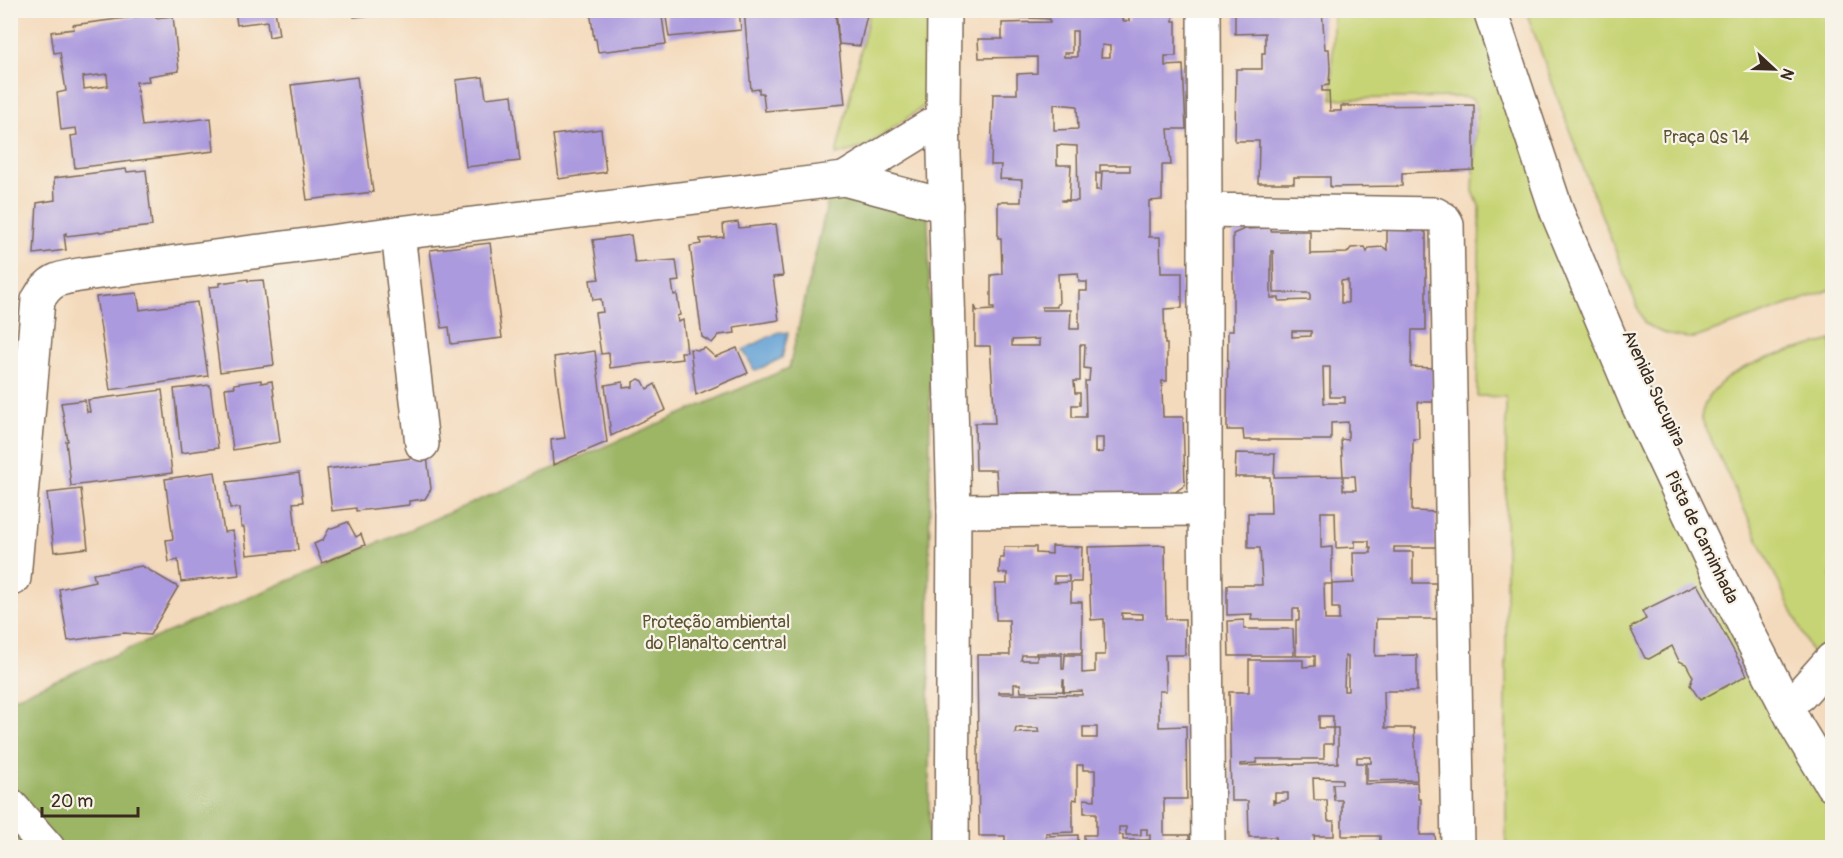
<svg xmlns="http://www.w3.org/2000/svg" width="1843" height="858" viewBox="0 0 1843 858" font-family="Pangolin,sans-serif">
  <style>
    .green { fill: #c7d475; stroke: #817f4a; stroke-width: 1.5 }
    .forest { fill: #9db666; stroke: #6c7042; stroke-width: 1.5 }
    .water { fill: #63a1d5; stroke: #4f667a; stroke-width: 1.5 }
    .building { fill: #ac9ade; fill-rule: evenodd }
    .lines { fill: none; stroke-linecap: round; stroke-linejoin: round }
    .minor-casing { stroke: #7c6855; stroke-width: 36 }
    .minor { stroke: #fff; stroke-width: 33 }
    .labels { text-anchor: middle; stroke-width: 4.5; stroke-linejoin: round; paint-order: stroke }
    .park-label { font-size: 18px; fill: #5e5434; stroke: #f7f3e8 }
    .street-label { font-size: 18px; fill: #3b2a1e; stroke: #f7f3e8 }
  </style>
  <rect width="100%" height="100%" fill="#f7f3e8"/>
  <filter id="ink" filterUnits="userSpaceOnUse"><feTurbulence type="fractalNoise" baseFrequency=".0167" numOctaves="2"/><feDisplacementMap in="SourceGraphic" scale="12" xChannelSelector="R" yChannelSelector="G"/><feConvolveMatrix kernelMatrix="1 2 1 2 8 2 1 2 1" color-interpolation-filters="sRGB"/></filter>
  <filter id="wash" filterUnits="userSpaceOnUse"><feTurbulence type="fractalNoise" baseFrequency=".008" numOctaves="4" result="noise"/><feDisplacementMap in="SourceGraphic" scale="24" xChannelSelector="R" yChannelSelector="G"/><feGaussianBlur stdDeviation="1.35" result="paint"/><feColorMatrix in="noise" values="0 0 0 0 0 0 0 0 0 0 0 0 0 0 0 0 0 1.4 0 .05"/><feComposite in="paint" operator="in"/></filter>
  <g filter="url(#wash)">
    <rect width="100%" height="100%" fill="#f4dabc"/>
    <!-- green -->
    <g class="green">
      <polygon points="870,11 927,11 930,102 865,147 836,155"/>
      <polygon points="1333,11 1499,11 1612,326 1832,782 1832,847 1506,847 1506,397 1477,396 1480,208 1473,191 1477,107 1472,99 1463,97 1332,99"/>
      <path d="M1526,11H1832V289L1695,338C1675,338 1661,334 1644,323L1588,181Z"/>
      <path d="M1832,340V638L1815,660L1701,418C1708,365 1790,352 1832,340Z"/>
    </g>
    <!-- forest -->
    <polygon class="forest" points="829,196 928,211 930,321 929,847 11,848 11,699 789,368"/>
    <!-- water -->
    <polygon class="water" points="779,332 788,333 782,358 755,371 743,350"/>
    <g id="blocks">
      <!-- building -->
      <g class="building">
        <polygon points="235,10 275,10 279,35 269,37 267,21 237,25"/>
        <polygon points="353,10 404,10 404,12 354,17"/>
        <polygon points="590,10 661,10 666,44 598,52 596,39 594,39"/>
        <polygon points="665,10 739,10 741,30 669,37"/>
        <polygon points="744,10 835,10 845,104 765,111 763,93 759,93 759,89 751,90"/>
        <polygon points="836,10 868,10 860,46 839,44"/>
        <path d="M978,10H1123L1122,21H1129V10H1173V21H1176V56H1165V66L1183,65L1186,129H1168L1171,165H1162V200L1149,201V237H1160L1161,273H1182V308L1164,309L1165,344H1167V381H1162V391L1163,417H1183L1185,485L1166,499H1058V492L1017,493V498H998L996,470H976L975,423H995L990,346H975V306L977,311L994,310V308H991V275L1002,274L1001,238H998V202H1021L1022,180L1000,179L1001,165H991L993,94H1017V74L1037,73V57L979,58L978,39H1002V23L1050,22V19L978,16ZM1072,31H1077V57H1064V53H1072ZM1102,45L1110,46V57H1101ZM1054,104L1077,106L1078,129L1054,130ZM1057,145L1077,146L1078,201H1062V200H1069L1071,165H1057ZM1100,165H1130V171H1102L1101,190H1096V173L1100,174ZM1078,273L1079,282H1087V291H1079V329H1070L1071,310H1042V307H1057V304H1059L1058,274ZM1039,339V346H1012V340ZM1080,345H1085L1084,368L1090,369L1089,381H1085L1086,417H1072V405H1080V393H1075L1074,381H1080ZM1095,438H1103V452L1095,453Z"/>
        <polygon points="1235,10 1322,10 1325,49 1329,49 1330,69 1329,85 1322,86 1322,91 1329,91 1330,111 1341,111 1341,106 1474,105 1474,170 1402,173 1402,186 1330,187 1330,177 1294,177 1294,183 1258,183 1259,141 1235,141 1236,69 1262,69 1262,53 1265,53 1265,33 1235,34"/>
        <path d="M156,14V18L173,16L179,71L148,76L149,81L136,82L142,126L211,118L214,151L75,168L71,136L77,135L76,128L61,130L57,93L66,91L60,52L54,53L51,32L74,29L73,25ZM107,74L108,86L84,89L83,77Z"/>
        <polygon points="357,77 373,192 307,200 291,85"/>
        <polygon points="483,77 486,98 512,95 520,161 466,167 456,80"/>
        <polygon points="601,129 606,172 559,179 553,135"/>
        <polygon points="126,169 127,172 146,170 152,226 66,236 66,233 64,234 66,250 34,254 37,203 55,200 54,178"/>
        <polygon points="738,222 739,228 776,224 783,276 773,277 779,320 734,327 735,333 719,335 712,343 702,337 690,246 701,244 700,239 724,237 723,224"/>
        <path d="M1387,227H1416L1426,233V330H1412L1411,367L1433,368V402H1418L1419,439H1413L1412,511L1436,512V547H1394V552H1413V583H1436L1437,619H1376L1375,656L1417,655V691H1384L1385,728H1414L1417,780L1367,781V763H1371V757H1357V763H1365V784L1417,782L1418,799H1421L1420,835H1435L1436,844L1434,848H1352L1353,844L1380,843V836H1342V800H1334L1333,784H1342V779L1313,778L1314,800H1327L1328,821H1334V836H1314L1315,848H1236V846L1276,845V837H1249L1248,801H1231L1229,692H1249V660H1303V667L1315,666V656H1296V620H1299V609H1293V620H1251L1252,614L1227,615V585H1262L1260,548H1248V513H1271L1270,477H1235L1236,453L1275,454L1274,477L1343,476L1341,439L1348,440V422L1331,423V440H1244L1243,430H1227L1228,331H1233V234L1244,229L1271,228V231H1310V254L1347,253L1351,248L1365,247L1367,252L1369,248L1383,247L1387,250ZM1271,251H1273L1274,293H1310V300L1279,301V298H1271ZM1348,280V303H1341V281ZM1292,331H1311V336L1292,337ZM1323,367H1330V397H1345V403H1324ZM1343,476H1355L1356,490H1343ZM1321,512H1335L1336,548L1355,547V541H1369V547H1371V553H1353L1354,583L1332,584V608H1339V620H1325L1324,584H1332V547L1321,548ZM1345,656H1348V691H1344ZM1319,716H1333V728H1319ZM1333,728H1338V763L1240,766V764L1257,763V759H1324V744H1333ZM1275,793H1288V800L1273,803V800L1275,801Z"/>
        <polygon points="631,235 635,263 676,260 679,281 672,282 674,295 677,294 680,315 677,316 678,322 683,320 687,352 681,352 682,359 610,368 609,353 601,354 595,313 603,312 601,299 593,300 590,280 599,279 593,240"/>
        <polygon points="490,243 502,338 451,344 449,327 442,328 430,250"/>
        <polygon points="248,279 248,281 263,280 274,365 220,372 209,287 220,286 220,283"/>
        <polygon points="137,293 140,310 197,302 208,376 110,390 96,297"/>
        <polygon points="705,348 715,357 737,348 748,373 696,395 690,349 699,350"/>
        <polygon points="595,351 607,442 553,465 551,440 565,438 554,357"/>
        <polygon points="639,379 643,381 647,389 655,384 666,410 611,436 605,385 623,382 623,388 633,387 633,382"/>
        <polygon points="261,380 261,383 272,381 280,442 233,450 225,388 235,387 234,384"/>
        <polygon points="210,385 218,448 181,453 174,389"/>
        <polygon points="162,390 172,473 71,486 66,441 68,441 61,403 85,400 87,412 90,412 88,400"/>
        <polygon points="427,456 431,489 425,499 409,501 409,505 356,511 356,508 332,511 327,469"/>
        <polygon points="215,472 224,532 233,531 239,575 181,582 178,560 169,562 166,540 173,539 165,479"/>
        <polygon points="299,473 303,502 293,503 298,550 247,555 244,527 241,527 240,508 230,508 227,482"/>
        <polygon points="81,489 88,548 54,552 47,493"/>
        <polygon points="348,522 356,537 361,534 365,545 322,563 314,544 323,540 329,529"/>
        <path d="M1165,545L1166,619H1185V655H1165L1166,691H1159V727L1186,726L1187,799H1164V835H1189V848H1084V835H1096V813H1084V799L1095,800V770H1083V765H1077V800L1073,799V832L1046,833V836L1078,835V848H1005V836H979L977,655H1010L1009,620H996L995,584H1007V573H999L1000,558H1004V547H1036V553L1052,554V546L1082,547L1081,582H1071V602H1082V653H1036V655H1022L1021,660H1037V655H1062V669H1064L1065,655H1082V673L1095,672V655H1105L1104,619L1091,620L1088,547ZM1054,576H1069V582L1054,583ZM1122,613L1143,614V619H1122ZM1063,680H1064V692L1082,691V695L999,694V692H1014V684H1020L1021,692L1063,691ZM1083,727H1097V738H1083ZM1016,728H1038L1039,732L1015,733ZM1119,827H1126V835H1141V829H1147V835H1150V840H1123V835H1119Z"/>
        <polygon points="142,566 178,587 150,635 124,633 68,641 59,589 95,581 93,574"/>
        <polygon points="1697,584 1747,675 1700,700 1690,685 1693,677 1686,664 1679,661 1672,646 1649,659 1645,658 1630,628 1646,619 1642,611"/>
        <polygon points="1244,620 1244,629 1293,629 1294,656 1229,656 1228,621"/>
      </g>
    </g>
  </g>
  <g filter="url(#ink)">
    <use href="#blocks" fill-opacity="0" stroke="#7c6855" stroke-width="1.5"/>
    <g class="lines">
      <defs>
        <g id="minor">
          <polyline points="944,10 943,118 954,511 952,848"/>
          <polyline points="1204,10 1205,210 1435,214 1444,219 1447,224 1458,848"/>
          <polyline points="1490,10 1557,212 1638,405 1717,572 1797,727 1832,785"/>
          <polyline points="844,179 943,118"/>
          <polyline points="1205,210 1205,509 1208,848"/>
          <polyline points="398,233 422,444"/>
          <polyline points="954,511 1205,509"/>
          <path d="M14,578L38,300C50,278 61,278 85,274L398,233L844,179L946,206"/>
          <polyline points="1800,695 1832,659"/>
          <polyline points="10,805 48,848"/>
        </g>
      </defs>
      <!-- minor casing -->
      <use href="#minor" class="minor-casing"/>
      <!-- minor -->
      <use href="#minor" class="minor"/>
    </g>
  </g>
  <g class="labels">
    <!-- park labels -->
    <g class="park-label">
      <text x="1706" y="143">Praça Qs 14</text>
      <text x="716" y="628">Proteção ambiental<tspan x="716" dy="21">do Planalto central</tspan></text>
    </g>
    <!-- street labels -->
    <g class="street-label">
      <text transform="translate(1654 388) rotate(65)" y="6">Avenida Sucupira</text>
      <text transform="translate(1702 537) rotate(64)" y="6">Pista de Caminhada</text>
    </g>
  </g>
  <!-- margin -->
  <rect width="1843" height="858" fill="none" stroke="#f7f3e8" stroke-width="36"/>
  <!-- north arrow -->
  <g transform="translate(1774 69) rotate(112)" stroke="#f7f3e8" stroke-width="4.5" paint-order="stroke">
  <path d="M0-4.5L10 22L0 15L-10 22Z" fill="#3b2a1e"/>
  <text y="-9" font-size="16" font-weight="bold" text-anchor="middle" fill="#3b2a1e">N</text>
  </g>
  <!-- scale -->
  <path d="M42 807v9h96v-9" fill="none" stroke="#3b2a1e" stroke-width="3"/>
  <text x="51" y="807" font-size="18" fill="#3b2a1e" stroke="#f7f3e8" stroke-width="4.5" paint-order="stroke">20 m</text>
</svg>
